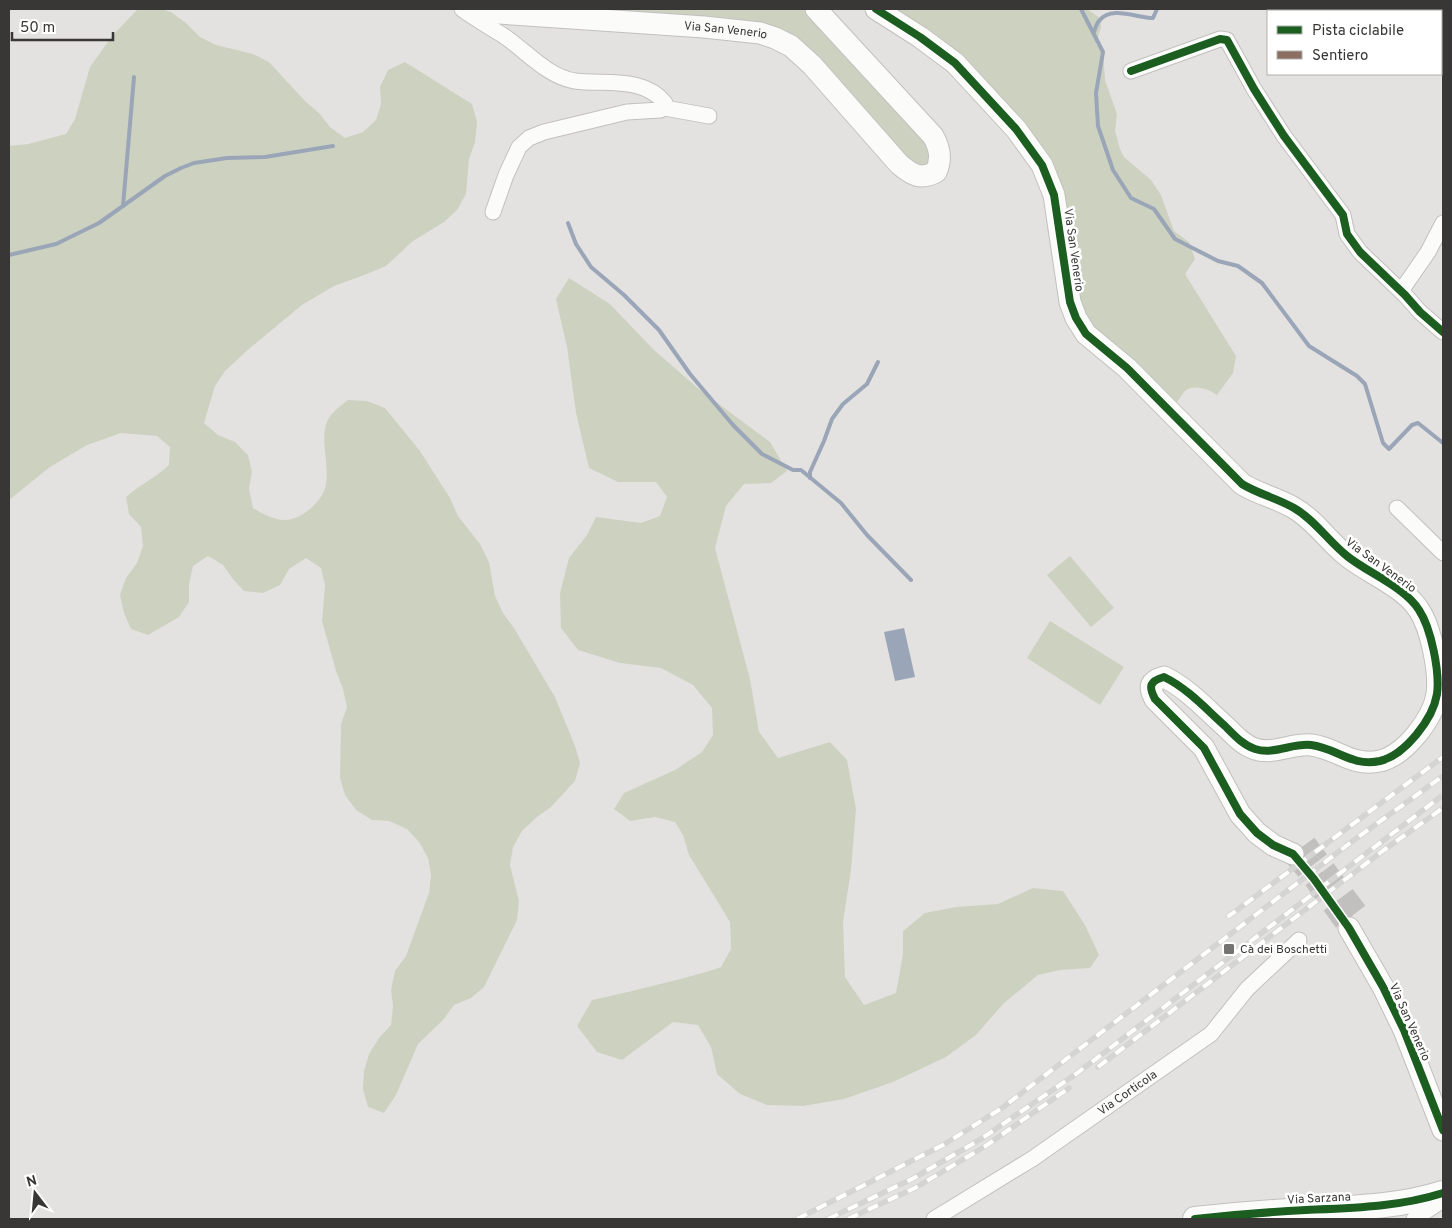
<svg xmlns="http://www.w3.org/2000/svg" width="1452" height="1228" viewBox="0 0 1452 1228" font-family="Overpass,sans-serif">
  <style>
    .green { fill: #cdd2c0 }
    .water { fill: #9aa6b7 }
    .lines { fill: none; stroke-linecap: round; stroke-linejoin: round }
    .stream { stroke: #9aa6b7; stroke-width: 4 }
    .secondary-tunnel { stroke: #c2c0be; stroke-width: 21; stroke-dasharray: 21 11; stroke-linecap: butt }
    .street-casing { stroke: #c2c0bf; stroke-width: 17 }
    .secondary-casing { stroke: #c2c0bf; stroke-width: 23 }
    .primary-casing { stroke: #c2c0bf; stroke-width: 26 }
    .street { stroke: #fbfbfa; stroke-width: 15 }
    .secondary { stroke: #fbfbfa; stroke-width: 21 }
    .primary { stroke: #fbfbfa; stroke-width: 24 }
    .rail-casing { stroke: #d4d4d3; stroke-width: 5.5 }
    .rail { stroke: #fff; stroke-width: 4; stroke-dasharray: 11; stroke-linecap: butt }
    .quiet { stroke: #8d6e63; stroke-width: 6; stroke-dasharray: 12 6; stroke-linecap: butt }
    .cycleway-casing { stroke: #fff; stroke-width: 11 }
    .cycleway { stroke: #1b5e20; stroke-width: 8 }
    .poi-dot { fill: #747371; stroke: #fff; stroke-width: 2 }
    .labels { text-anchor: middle; stroke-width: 5; stroke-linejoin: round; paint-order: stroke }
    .street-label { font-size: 12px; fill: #383735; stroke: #fff }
    .poi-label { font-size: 12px; fill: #383735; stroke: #fff; text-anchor: start }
  </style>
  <rect width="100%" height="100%" fill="#e4e2e0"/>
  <!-- green -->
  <g class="green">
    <path d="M141,9H161L171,12L186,23L200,37L216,45L253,54L269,62L306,102L319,113L330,127L345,138L363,132L376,120L381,104L380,87L388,70L405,62L472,104L477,122L475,142L469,159L466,194L457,210L444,222L413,241L386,266L367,274L334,286L302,305L250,348L225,371L215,386L204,423L218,435L235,442L248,455L252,472L249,489L253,508C263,514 273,520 285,520C302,520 324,500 326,484C329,467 322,444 325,429C327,415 337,409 348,400L367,401L385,408L420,451L450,498L458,516L480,544L489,562L495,596L503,613L514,628L555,697L575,746L580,763L575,781L551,807L537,817L522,831L513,847L510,865L519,901L517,920L484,987L471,998L454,1005L443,1020L418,1044L396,1095L384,1113L368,1107L363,1089L364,1071L369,1054L379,1038L391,1025L393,1006L391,990L395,971L406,956L429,893L431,875L428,858L419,842L407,829L389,821L372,820L356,810L345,795L340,778L341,724L347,707L343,689L336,671L322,621L325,585L321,568L306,558L289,569L280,585L263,593L244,591L233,579L223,565L208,556L193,566L189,584V602L179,617L148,635L131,629L124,613L120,595L126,578L137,563L143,546L141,527L129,514L126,497C141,484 155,478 169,465L170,447L157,436L121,433L87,445L50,467L9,500V146L28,144L66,134L75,119L90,67L112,36L137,10Z"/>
    <polygon points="613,9 806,9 927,140 932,163 919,170 795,40 613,12"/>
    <path d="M888,9H1087L1100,18L1101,27L1096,44L1103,50L1105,80L1117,114L1115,131L1120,149L1124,157L1151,180L1161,195L1174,231L1189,242L1195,259L1185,274L1236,356L1233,373L1217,395C1209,389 1192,383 1184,392C1181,396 1178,401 1175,405L1091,329L1082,315L1055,179Z"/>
    <path d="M569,278L610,304L653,349L700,390L770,442L787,471L771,483L744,484L726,506L715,548L750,679L759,732L778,758L830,742L847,760L856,809L851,870L843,922L845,977L864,1005L896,993L903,954V931L925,913L956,907L998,904L1033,888L1063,891L1085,925L1099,955L1090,968L1060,970L1038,975L1003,1004L976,1035L946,1057L893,1082L844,1099L803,1106L767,1105L740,1094L717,1074L711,1047L698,1025L673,1022L622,1060L597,1052L577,1026L592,1000C616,995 640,989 664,983C684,978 702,974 721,967L731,949L730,922L689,855L683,835L675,822L655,817L630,821L614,809L624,793L675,770L702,752L713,735L712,708L693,685L661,668L620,663L578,650L561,628L560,593L569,558L587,535L596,517L641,523L660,516L667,497L656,482H618L589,468L576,413L567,347L556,299Z"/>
    <polygon points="1070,556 1114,608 1091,627 1047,575"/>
    <polygon points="1050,621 1124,667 1100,705 1027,658"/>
  </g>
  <!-- water -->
  <polygon class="water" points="904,628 915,677 895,681 884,632"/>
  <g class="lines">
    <!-- stream -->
    <g class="stream">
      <polyline points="1081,9 1103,52 1096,93 1098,126 1113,170 1131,198 1154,209 1175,239 1218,261 1238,266 1262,283 1309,346 1357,376 1365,384 1383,443 1389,449 1412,425 1418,423 1443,443"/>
      <path d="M1094,32C1095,29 1097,23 1099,21C1111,5 1137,18 1153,18L1157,9"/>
      <polyline points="123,206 134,77"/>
      <polyline points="568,223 576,244 591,267 624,295 659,330 690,374 733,425 762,454 793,470 801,470 841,503 867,535 911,580"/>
      <polyline points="9,255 56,244 99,223 165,176 181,168 194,163 227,158 265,157 333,146"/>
      <polyline points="810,478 810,472 824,441 832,419 843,404 867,384 878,362"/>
    </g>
    <!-- secondary-tunnel -->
    <g class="secondary-tunnel">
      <polyline points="1306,844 1359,915"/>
      <polyline points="1293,854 1314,879 1349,928"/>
    </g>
    <defs>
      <g id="street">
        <path d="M462,9C475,19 490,27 504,36C526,51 548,77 575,81C606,85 643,76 665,103V108L660,110L627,112L544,132L529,138L519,147L506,175L493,212"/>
        <polyline points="1131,71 1220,39 1227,40 1254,89 1284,136 1343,215 1347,234 1360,252 1405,295 1420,312 1443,332"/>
        <polyline points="665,108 709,116"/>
        <polyline points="1401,291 1428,252 1443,223"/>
        <polyline points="1397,508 1443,553"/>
        <path id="s1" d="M934,1219L1032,1159L1211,1034L1247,989L1299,940"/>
        <polyline points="1414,1219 1443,1200"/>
      </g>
      <g id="secondary">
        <path id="s2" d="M485,9L498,13L704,27L760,33L775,38L791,46L812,65L899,164C912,175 920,180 936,172C942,159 940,148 933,136L816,9"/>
        <path d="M876,9L920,37L955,63L1016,129L1042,165L1054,195L1070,302L1076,318L1086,334L1127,368L1242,484C1258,494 1277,498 1294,508C1315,520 1328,541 1347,556C1368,573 1405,587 1419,610C1431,628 1440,672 1437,694C1433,719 1405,755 1380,761C1351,767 1337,748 1311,745C1292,743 1274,755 1255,749C1243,745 1234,735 1225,726C1206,709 1187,688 1164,677C1150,681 1148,686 1155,699L1204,748L1240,814L1257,833L1273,845L1293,854"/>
        <polyline points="1349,928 1383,987 1404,1030 1443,1130"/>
      </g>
      <path id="primary" d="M1195,1219C1232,1215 1269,1212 1306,1210C1353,1208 1399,1207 1443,1193"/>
    </defs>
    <!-- street casing -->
    <use href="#street" class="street-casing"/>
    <!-- secondary casing -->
    <use href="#secondary" class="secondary-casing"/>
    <!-- primary casing -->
    <use href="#primary" class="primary-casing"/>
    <!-- street -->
    <use href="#street" class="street"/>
    <!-- secondary -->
    <use href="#secondary" class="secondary"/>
    <!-- primary -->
    <use href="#primary" class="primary"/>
    <defs>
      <g id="rail">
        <polyline points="1231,914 1229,916 1443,757"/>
        <polyline points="1098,1067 1384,850 1443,808"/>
        <polyline points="797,1219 943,1145 1002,1108 1350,843 1443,776"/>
        <polyline points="828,1219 914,1178 981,1139 1076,1074 1443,795"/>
        <polyline points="848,1219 915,1188 984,1147 1069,1088"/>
      </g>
    </defs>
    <!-- rail casing -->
    <use href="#rail" class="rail-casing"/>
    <!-- rail -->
    <use href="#rail" class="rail"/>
    <!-- quiet -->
    <polyline class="quiet" points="1442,819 1443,819"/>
    <defs>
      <g id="cycleway">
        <path d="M876,9L920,37L955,63L1016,129L1042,165L1054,195L1070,302L1076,318L1086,334L1127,368L1242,484C1258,494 1277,498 1294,508C1315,520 1328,541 1347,556C1368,573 1405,587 1419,610C1431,628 1440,672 1437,694C1433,719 1405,755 1380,761C1351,767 1337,748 1311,745C1292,743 1274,755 1255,749C1243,745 1234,735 1225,726C1206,709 1187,688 1164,677C1150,681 1148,686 1155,699L1204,748L1240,814L1257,833L1273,845L1293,854L1314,879L1349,928L1383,987L1404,1030L1443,1130"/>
        <polyline points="1131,71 1220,39 1227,40 1254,89 1284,136 1343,215 1347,234 1360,252 1405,295 1420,312 1443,332"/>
        <path d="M1195,1219C1232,1215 1269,1212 1306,1210C1353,1208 1399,1207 1443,1193"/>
      </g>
    </defs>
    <!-- cycleway casing -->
    <use href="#cycleway" class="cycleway-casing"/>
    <!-- cycleway -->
    <use href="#cycleway" class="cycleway"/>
  </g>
  <!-- markers -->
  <rect class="poi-dot" x="1223" y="943" width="12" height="12" rx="2.5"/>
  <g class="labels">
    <!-- street labels -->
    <g class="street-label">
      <text dy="4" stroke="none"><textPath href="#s2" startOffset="242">Via San Venerio</textPath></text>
      <text transform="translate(1074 250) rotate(82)" y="4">Via San Venerio</text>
      <text transform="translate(1381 565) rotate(36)" y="4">Via San Venerio</text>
      <text transform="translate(1410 1022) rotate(66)" y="4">Via San Venerio</text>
      <text dy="4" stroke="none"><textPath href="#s1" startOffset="231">Via Corticola</textPath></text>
      <text transform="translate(1319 1198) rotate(-3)" y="4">Via Sarzana</text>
    </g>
    <!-- poi labels -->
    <g class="poi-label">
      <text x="1240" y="953">Cà dei Boschetti</text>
    </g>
  </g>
  <!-- border -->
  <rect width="1452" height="1228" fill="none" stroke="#383735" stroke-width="20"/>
  <!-- legend -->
  <rect x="1267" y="10" width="175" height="65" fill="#ffffff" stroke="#afafae"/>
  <rect x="1277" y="26" width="25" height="8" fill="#1b5e20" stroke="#afafae"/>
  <text x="1312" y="35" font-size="15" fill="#383735">Pista ciclabile</text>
  <rect x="1277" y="51" width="25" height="8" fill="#8d6e63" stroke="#afafae"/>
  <text x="1312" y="60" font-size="15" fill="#383735">Sentiero</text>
  <!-- north arrow -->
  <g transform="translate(35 1193) rotate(344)" stroke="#ffffff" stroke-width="4" paint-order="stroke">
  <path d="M0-4L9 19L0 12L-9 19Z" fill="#383735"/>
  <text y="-8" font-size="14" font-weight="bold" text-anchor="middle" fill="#383735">N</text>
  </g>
  <!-- scale -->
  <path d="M12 32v8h101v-8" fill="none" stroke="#383735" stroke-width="2.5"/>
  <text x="20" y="32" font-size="15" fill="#383735" stroke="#ffffff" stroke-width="4" paint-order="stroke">50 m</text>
</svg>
